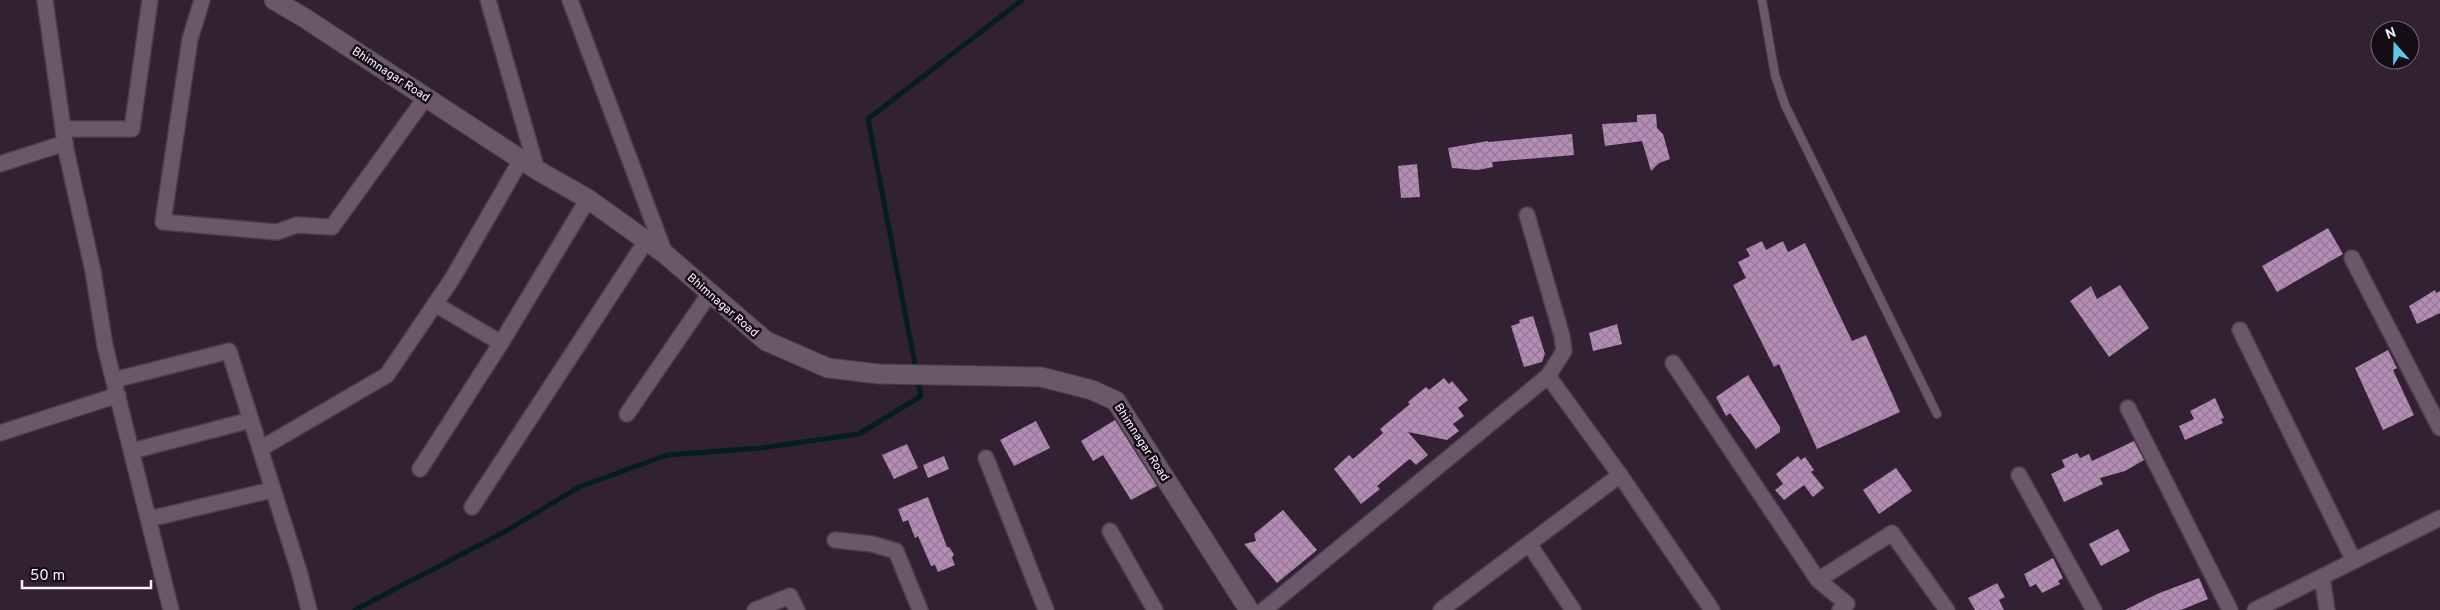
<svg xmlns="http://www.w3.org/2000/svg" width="2440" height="610" viewBox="0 0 2440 610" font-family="Overpass,sans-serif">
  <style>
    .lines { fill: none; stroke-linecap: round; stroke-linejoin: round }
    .stream { stroke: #051d1d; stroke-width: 5 }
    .building { fill: url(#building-cross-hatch) }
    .service-casing { stroke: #4b3d4b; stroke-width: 10 }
    .minor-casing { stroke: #4b3d4b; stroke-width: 18 }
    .tertiary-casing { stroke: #4b3d4b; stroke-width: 21 }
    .service { stroke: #6b576a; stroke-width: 8 }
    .minor { stroke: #6b576a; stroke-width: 15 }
    .tertiary { stroke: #6b576a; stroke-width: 19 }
    .labels { text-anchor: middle; stroke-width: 5; stroke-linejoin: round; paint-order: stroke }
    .street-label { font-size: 12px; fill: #fcf0fc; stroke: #150d15 }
  </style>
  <defs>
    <pattern id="building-cross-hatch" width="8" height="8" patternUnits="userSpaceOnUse" patternTransform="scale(1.25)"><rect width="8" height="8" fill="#b48cb4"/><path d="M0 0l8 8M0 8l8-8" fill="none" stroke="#957895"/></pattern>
  </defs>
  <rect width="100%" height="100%" fill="#322132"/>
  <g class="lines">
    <!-- stream -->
    <polyline class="stream" points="355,610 506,531 579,487 667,455 761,448 859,434 921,396 868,119 1022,0"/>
  </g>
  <!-- building -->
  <g class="building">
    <polygon points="1656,114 1657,128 1663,134 1670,159 1659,163 1651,171 1642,141 1605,146 1602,124 1637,122 1637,115"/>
    <polygon points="1572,134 1574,155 1492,162 1493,167 1478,170 1452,168 1448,148 1488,141 1488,142"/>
    <polygon points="1417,164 1420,197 1401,198 1398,166"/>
    <polygon points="2328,228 2343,254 2277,292 2262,266"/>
    <polygon points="1762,241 1766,250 1783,241 1788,252 1805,243 1852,341 1866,335 1900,412 1817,449 1779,364 1774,367 1733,285 1746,278 1738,262 1750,256 1746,249"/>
    <polygon points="2120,285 2149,328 2109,357 2070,301 2091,286 2097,299"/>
    <polygon points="2435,290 2436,293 2440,291 2440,313 2417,324 2409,306"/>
    <polygon points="1533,316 1545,354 1542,362 1524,367 1511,326 1520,323 1519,320"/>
    <polygon points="1617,324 1622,344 1593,351 1589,333"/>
    <polygon points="2388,350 2397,368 2393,370 2414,415 2383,430 2355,368"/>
    <polygon points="1748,375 1780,427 1780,432 1756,449 1730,413 1726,416 1716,397"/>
    <polygon points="1444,378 1449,384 1452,381 1468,400 1458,408 1464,416 1453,424 1459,431 1447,440 1408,432 1428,455 1416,465 1410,459 1407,461 1377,486 1380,489 1361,504 1334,469 1349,455 1353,459 1383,433 1380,429 1410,404 1408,402 1426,387 1429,390"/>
    <polygon points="2215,398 2224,418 2221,419 2223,423 2185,440 2179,426 2194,419 2190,411"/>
    <polygon points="1115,420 1157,486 1131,500 1103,455 1093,461 1081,441"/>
    <polygon points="1036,421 1050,448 1014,466 1000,440"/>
    <polygon points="2134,441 2144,460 2125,471 2100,478 2103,484 2064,502 2051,474 2065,467 2062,460 2077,453 2080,458 2089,454 2092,461"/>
    <polygon points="907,444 918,468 894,479 882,455"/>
    <polygon points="944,456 949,469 928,478 923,465"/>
    <polygon points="1798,456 1801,460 1805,457 1814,470 1811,472 1824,488 1813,497 1804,485 1784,500 1775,490 1783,484 1776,474"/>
    <polygon points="1896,468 1912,491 1879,514 1863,490"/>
    <polygon points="928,497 947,547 949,547 954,554 952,558 955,565 938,572 935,565 931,566 918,536 915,538 908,520 903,522 898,509"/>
    <polygon points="1283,510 1317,550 1277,583 1244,544 1256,541 1254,534"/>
    <polygon points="2118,529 2130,551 2101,566 2089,544"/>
    <polygon points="2053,558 2063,578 2058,581 2060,584 2042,593 2036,584 2030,587 2024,574"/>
    <polygon points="2199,578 2208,599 2181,610 2125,610 2157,594"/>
    <polygon points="1997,583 2005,597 1999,600 2004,610 1975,610 1968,598"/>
  </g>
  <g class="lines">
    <defs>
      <polyline id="service" points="1762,0 1775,75 1785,105 1937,414"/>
      <g id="minor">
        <polyline points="45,0 66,150 93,271 105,346 171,610"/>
        <polyline points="202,0 190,39 163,222 277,232 297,225 332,227 426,97"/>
        <polyline points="488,0 537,170"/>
        <polyline points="570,0 665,254"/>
        <polyline points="63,129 132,129 150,0"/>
        <polyline points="0,164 65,143"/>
        <polyline points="2352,258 2440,428"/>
        <polyline points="435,304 501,343"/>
        <polyline points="2240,330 2354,561"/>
        <polyline points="1673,363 1818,580 1892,533 1947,610"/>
        <polyline points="1548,376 1620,475 1712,610"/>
        <polyline points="114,380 229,351 299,571 309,610"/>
        <polyline points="2128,408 2230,610"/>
        <polyline points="627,414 710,293"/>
        <polyline points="0,433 118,395"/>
        <polyline points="260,449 387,375 452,279 521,160"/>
        <polyline points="132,451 251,420"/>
        <polyline points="986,458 1046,610"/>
        <polyline points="420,469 501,343 588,199"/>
        <polyline points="2019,475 2094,610"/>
        <polyline points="472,507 646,241"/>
        <polyline points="149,519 272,490"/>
        <polyline points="1110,531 1155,610"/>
        <polyline points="835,540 872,544 896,551 920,610"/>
        <polyline points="1529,544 1573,610"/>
        <polyline points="2322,577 2327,610"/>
        <polyline points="1818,580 1847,604 1840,610"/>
        <polyline points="755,610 790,596 797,610"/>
        <polyline points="1264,610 1548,376 1564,351 1562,336 1527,215"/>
        <polyline points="1441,610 1620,475"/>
        <polyline points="2255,610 2440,518"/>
      </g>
      <polyline id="tertiary" points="274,0 303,17 537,170 588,199 665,254 766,341 828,368 879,374 1041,377 1092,390 1116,401 1249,610"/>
    </defs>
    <!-- service casing -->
    <use href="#service" class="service-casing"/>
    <!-- minor casing -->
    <use href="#minor" class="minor-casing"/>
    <!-- tertiary casing -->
    <use href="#tertiary" class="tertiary-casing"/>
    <!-- service -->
    <use href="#service" class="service"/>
    <!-- minor -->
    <use href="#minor" class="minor"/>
    <!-- tertiary -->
    <use href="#tertiary" class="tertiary"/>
  </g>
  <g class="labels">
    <!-- street labels -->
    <g class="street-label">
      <text transform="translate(391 74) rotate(33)" y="4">Bhimnagar Road</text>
      <text transform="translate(723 305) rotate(41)" y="4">Bhimnagar Road</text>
      <text transform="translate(1142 442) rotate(57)" y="4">Bhimnagar Road</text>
    </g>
  </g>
  <!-- north arrow -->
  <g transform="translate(2395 45) rotate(340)"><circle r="24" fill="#150d15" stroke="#716871"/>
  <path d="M0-4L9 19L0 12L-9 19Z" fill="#5bc8e7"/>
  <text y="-8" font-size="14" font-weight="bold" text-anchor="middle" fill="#fcf0fc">N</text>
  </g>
  <!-- scale -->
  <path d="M22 580v8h129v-8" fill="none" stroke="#fcf0fc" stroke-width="2.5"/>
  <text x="30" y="580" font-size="15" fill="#fcf0fc" stroke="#150d15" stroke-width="4" paint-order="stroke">50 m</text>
</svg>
